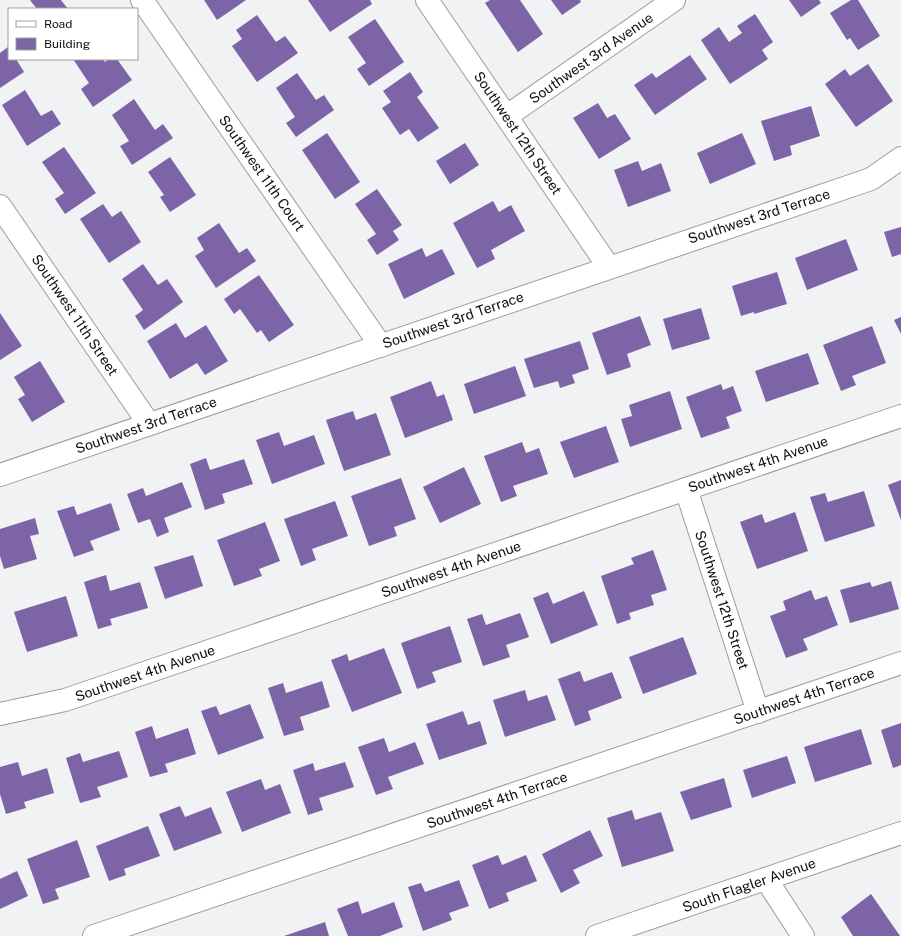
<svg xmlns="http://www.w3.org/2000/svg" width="901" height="936" viewBox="0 0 901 936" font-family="'Public Sans',sans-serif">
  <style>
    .building { fill: #7c64a7 }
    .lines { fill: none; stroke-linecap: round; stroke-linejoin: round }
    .minor-casing { stroke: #9b9c9d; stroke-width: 24 }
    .minor { stroke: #fff; stroke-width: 22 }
    .labels { text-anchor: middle; stroke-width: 3.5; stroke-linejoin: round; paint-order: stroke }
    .street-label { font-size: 14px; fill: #0d0e0e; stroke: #fff }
  </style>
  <rect width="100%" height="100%" fill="#f1f2f3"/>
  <!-- building -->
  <g class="building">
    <polygon points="30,0 61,0 68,9 37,9"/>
    <polygon points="204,0 246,0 217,20"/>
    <polygon points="308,0 370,0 372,4 330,32"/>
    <polygon points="490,0 520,0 543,34 518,52 485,3"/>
    <polygon points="551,0 580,0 581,2 562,15"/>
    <polygon points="789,0 819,0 821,3 801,17"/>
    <polygon points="851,0 858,0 880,36 858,50 850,38 847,40 830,13"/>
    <polygon points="755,14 773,42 762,50 768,59 730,84 701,40 719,27 729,42 742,33 737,26"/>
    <polygon points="257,15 276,42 285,36 298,53 257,82 232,46 242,39 236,30"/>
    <polygon points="375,19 404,62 369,86 357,69 366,63 348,37"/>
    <polygon points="8,47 9,59 16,59 24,72 0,88 0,53"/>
    <polygon points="690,55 707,79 655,115 634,85 652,73 656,78"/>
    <polygon points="73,59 103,59 105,62 109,59 117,59 132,80 93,107 81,89 89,83"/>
    <polygon points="868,64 893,101 856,127 825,84 845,69 850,76"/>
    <polygon points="410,72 423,92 417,97 439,128 418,142 409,129 400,135 382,108 391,102 383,91"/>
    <polygon points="297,73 316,100 324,95 334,110 296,137 286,123 295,117 276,88"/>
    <polygon points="25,90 41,116 52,110 61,124 27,146 2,105"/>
    <polygon points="134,99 155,130 163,124 173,138 132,165 120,146 129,141 112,115"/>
    <polygon points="598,103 607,118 615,114 631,139 599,159 573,118"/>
    <polygon points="811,106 820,136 790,146 792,155 774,161 761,121"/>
    <polygon points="327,133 360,182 335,199 302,150"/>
    <polygon points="742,133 756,164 710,184 697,153"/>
    <polygon points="465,143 479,165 450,184 436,161"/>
    <polygon points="64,147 96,193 65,214 55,199 64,193 42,162"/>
    <polygon points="170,157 196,195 170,212 160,197 164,195 148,172"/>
    <polygon points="638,161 642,171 661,163 671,191 628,207 614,170"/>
    <polygon points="377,189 402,225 393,231 399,240 377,255 367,240 376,234 355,204"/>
    <polygon points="493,201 499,212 511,205 525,231 491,250 495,259 477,268 453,223"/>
    <polygon points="103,204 112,217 121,211 141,242 109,263 80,219"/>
    <polygon points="219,223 239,253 247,248 256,261 216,288 195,256 204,250 197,238"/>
    <polygon points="901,227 901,254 892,257 884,232"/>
    <polygon points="846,239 858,270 807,290 795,258"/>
    <polygon points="422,248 426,257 442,249 455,274 404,299 388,264"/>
    <polygon points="143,264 158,285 167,279 183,302 144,330 135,316 143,310 122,279"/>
    <polygon points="777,272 787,304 754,314 754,312 741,316 732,286"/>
    <polygon points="259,275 294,325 269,342 261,330 257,333 240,309 234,314 224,299"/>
    <polygon points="701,308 710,339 672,350 663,319"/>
    <polygon points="0,313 22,346 0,360"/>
    <polygon points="640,316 651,345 627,354 631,367 607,375 592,333"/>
    <polygon points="901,317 901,334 894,320"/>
    <polygon points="176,323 185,338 206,325 228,361 205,375 197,363 170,379 147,341"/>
    <polygon points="872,326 886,363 852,376 856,385 841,391 823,345"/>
    <polygon points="580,341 589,369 572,375 575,383 560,388 558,381 534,388 524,359"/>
    <polygon points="808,353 819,384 766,402 755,371"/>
    <polygon points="40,361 65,402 32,422 18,399 25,395 14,377"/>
    <polygon points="515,366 526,396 474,414 464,384"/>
    <polygon points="431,381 437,397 444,394 453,420 405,438 390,397"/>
    <polygon points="721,384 723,390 733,386 742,411 726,417 730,428 701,438 686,397"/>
    <polygon points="670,391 682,429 630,447 621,419 632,416 629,405"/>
    <polygon points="353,411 356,420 376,413 391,455 344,471 326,420"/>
    <polygon points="606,426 619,462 574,478 560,442"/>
    <polygon points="279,432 284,446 314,435 325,464 272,484 256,440"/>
    <polygon points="522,442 526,453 539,448 548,474 513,486 517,496 501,502 484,456"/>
    <polygon points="206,458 210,470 244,459 253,484 222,494 225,503 205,510 190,464"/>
    <polygon points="464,467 481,504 440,523 423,487"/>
    <polygon points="401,478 416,519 394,527 397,536 369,546 351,496"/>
    <polygon points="901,480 901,520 888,485"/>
    <polygon points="182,482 192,507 164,518 169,532 157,537 150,519 138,523 127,494 143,488 146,496"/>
    <polygon points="864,491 875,526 825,542 810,497 825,493 828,502"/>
    <polygon points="335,501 348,536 312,549 316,560 301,566 284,519"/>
    <polygon points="111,503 120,530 90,541 94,550 74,557 57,511 74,506 77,515"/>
    <polygon points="795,512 808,551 757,569 740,522 762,514 765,523"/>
    <polygon points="35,518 39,534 30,536 37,559 4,569 0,556 0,529"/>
    <polygon points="265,522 280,561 259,569 262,576 234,586 217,540"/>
    <polygon points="653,550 667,590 651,595 654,605 629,613 631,619 617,624 601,576 634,564 631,558"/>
    <polygon points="193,555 203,586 165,599 154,567"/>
    <polygon points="106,575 110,591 140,582 148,608 110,619 112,625 98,629 84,582"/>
    <polygon points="891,581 899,609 850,623 840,590 870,582 872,587"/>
    <polygon points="811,590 815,600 827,596 838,625 803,639 808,650 786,658 770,616 786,610 783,601"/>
    <polygon points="584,591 598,625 551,644 533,598 548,592 553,604"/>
    <polygon points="66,596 78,636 27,652 14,612"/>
    <polygon points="520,613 529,637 506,645 510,657 483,666 467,619 482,614 486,625"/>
    <polygon points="450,626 462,662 432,672 436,682 417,689 401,643"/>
    <polygon points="683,637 697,674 643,694 629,657"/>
    <polygon points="384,648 402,693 352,712 331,660 347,654 349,661"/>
    <polygon points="580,671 584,682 612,672 622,698 588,711 591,720 575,726 558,679"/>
    <polygon points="322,681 330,707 300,717 304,730 284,736 268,688 283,683 286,693"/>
    <polygon points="525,690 528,701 547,695 556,720 505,737 493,700"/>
    <polygon points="250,704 264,738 218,755 201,711 216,706 220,715"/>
    <polygon points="463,711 468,725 480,721 487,744 439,760 426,724"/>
    <polygon points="901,723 901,765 893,768 881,730"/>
    <polygon points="152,726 156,739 188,728 196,754 165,764 168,772 150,777 135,732"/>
    <polygon points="861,729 872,764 815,782 804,747"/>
    <polygon points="384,738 389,752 415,742 424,764 388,777 393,789 376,795 358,747"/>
    <polygon points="119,751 128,777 97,787 101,797 80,803 66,758 80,753 83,762"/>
    <polygon points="787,756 796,783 752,798 743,770"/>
    <polygon points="18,762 22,776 47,768 54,793 24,802 26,808 6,814 0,794 0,767"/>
    <polygon points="345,762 354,787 319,798 323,810 308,815 293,770 313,763 315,771"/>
    <polygon points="724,778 732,807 691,820 680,792"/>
    <polygon points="261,779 265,790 280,784 291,813 242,832 226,792"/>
    <polygon points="180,806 185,817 211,807 222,833 174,851 159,814"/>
    <polygon points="632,810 635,820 661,812 674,851 622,867 607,818"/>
    <polygon points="148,826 160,856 124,869 126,875 109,881 96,846"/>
    <polygon points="590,830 603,856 573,870 580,883 561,893 542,854"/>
    <polygon points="77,840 90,877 55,889 59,899 43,904 27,859"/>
    <polygon points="498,855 502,865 526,855 537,881 506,893 509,901 489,909 472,865"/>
    <polygon points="17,871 28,896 0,909 0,879"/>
    <polygon points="459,880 469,906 449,913 452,920 423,931 408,887 421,883 425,892"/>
    <polygon points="871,894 900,936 853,936 841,917"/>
    <polygon points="358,901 362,914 394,902 403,927 380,936 348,936 337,909"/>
    <polygon points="325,922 329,936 284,936"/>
  </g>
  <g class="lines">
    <defs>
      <g id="minor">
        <polyline points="142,0 381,346"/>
        <polyline points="427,0 608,266"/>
        <polyline points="507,116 674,0"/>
        <polyline points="0,206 149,424"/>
        <path d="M0,475C290,376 580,276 871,179L901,158"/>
        <polyline points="686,489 758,712"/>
        <polyline points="0,714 65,700 901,416"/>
        <polyline points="766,879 803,936"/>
        <polyline points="94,936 901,663"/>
        <polyline points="597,936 901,833"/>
      </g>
    </defs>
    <!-- minor casing -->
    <use href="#minor" class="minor-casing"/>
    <!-- minor -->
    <use href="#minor" class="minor"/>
  </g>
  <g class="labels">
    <!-- street labels -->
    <g class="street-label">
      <text transform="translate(591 58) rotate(-35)" y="5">Southwest 3rd Avenue</text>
      <text transform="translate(518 133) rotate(56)" y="5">Southwest 12th Street</text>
      <text transform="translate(262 173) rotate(55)" y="5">Southwest 11th Court</text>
      <text transform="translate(759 216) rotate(-18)" y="5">Southwest 3rd Terrace</text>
      <text transform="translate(75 315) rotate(56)" y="5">Southwest 11th Street</text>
      <text transform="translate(453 320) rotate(-19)" y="5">Southwest 3rd Terrace</text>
      <text transform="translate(146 425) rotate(-19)" y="5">Southwest 3rd Terrace</text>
      <text transform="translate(758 464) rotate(-19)" y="5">Southwest 4th Avenue</text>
      <text transform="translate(451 569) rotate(-19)" y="5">Southwest 4th Avenue</text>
      <text transform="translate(722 600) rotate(72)" y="5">Southwest 12th Street</text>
      <text transform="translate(145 673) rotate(-19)" y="5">Southwest 4th Avenue</text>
      <text transform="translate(804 696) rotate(-19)" y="5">Southwest 4th Terrace</text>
      <text transform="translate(497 800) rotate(-19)" y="5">Southwest 4th Terrace</text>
      <text transform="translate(749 885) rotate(-19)" y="5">South Flagler Avenue</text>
    </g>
  </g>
  <!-- legend -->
  <rect x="8" y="8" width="130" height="52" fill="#ffffff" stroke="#9e9f9f"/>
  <rect x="16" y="21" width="20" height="6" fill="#ffffff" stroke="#9e9f9f"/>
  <text x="44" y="28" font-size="12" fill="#0d0e0e">Road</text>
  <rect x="16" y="38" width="20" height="12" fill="#7c64a7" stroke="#9e9f9f"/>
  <text x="44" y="48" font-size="12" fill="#0d0e0e">Building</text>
</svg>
